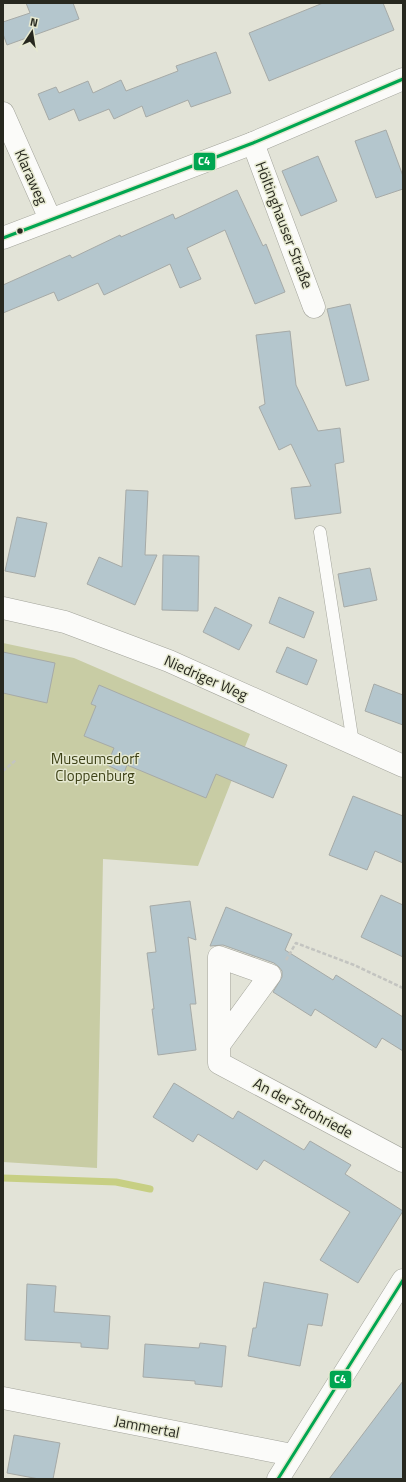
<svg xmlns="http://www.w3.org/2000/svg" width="406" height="1482" viewBox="0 0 406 1482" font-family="'Titillium Web',sans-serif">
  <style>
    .green { fill: #c8cca4 }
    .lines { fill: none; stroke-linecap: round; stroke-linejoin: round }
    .stream { stroke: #c7cf83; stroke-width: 7 }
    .building { fill: #b4c6cd; stroke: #a6aaa7 }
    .service-casing { stroke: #a3a49b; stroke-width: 13 }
    .minor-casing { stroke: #a3a49b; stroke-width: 23 }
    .path { stroke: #c3c4c0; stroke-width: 2.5; stroke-dasharray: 4 2; stroke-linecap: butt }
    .service { stroke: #fbfbf9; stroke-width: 12 }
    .minor { stroke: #fbfbf9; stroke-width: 22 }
    .bus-1-casing { stroke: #e6e9d1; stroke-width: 6 }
    .bus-1 { stroke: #00a651; stroke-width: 3 }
    .bus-dot { fill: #27281f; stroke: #e6e9d1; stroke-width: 1.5 }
    .labels { text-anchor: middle; stroke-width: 3; stroke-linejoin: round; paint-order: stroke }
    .street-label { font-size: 15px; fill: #27281f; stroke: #e6e9d1 }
    .park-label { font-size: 15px; fill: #3e4217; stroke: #e6e9d1 }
    .line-badge { stroke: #e6e9d1; stroke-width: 1.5 }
    .badge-label { font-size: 11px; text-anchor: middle; font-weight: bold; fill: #fff }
  </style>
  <rect width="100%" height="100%" fill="#e2e3d7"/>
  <!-- green -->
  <polygon class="green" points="3,643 74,658 250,734 198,866 103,859 97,1168 3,1162"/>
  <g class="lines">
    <!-- stream -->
    <polyline class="stream" points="3,1178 116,1182 150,1189"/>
  </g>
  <!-- building -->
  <g class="building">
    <polygon points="26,3 73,3 79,19 7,45 3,34 3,22 30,13"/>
    <polygon points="323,3 383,3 394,30 269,81 249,33"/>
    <polygon points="216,52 231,93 191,107 188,100 146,117 142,106 114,119 109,109 79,121 74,109 49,120 38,94 56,87 59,93 88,81 93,93 121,80 126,91 178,71 176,66"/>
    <polygon points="386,130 403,176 403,189 376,198 355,141"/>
    <polygon points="318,156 337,201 301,216 282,171"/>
    <polygon points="237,190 263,246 266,244 285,292 255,304 225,230 187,248 201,279 180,288 170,264 104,295 98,283 58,301 54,292 3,313 3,285 70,255 72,258 120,235 121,237 173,214 175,219"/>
    <polygon points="350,304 369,380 346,386 327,309"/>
    <polygon points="290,331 296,385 318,431 340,428 344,462 335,464 341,513 295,519 291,488 311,486 291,444 279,450 259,407 265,404 256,335"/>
    <polygon points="126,490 148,491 145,555 157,555 135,605 87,584 99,557 122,567"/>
    <polygon points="17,517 47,523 35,577 5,571"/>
    <polygon points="163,555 199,556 198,611 162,610"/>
    <polygon points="370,568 377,600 344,607 338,574"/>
    <polygon points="279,597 314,612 304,638 269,623"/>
    <polygon points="215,607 252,625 239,650 203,632"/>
    <polygon points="287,647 317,660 307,685 276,672"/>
    <polygon points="3,652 55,663 47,703 3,693"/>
    <polygon points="374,684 403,695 403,725 365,711"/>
    <polygon points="99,685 287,765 273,798 216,774 206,798 127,765 124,773 107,765 114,748 84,736 96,706 91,704"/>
    <polygon points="353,796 403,816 403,863 375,851 367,870 329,855"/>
    <polygon points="381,895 403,905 403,957 361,937"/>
    <polygon points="190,901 196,940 188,937 196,1004 190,1004 196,1050 158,1055 152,1009 154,1009 147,953 156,952 150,906"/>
    <polygon points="226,907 292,934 285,950 333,980 336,975 403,1017 403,1051 382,1038 376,1048 315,1009 311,1016 273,992 282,977 282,971 279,967 274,963 223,945 210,946"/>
    <polygon points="174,1083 233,1119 238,1111 304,1150 310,1141 351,1165 345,1174 403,1211 358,1283 320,1260 350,1212 264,1160 257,1170 198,1134 193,1142 153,1117"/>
    <polygon points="264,1282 328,1294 322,1326 308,1324 300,1366 248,1356 253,1328 256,1328"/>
    <polygon points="27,1284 56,1286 54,1312 110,1316 108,1349 81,1347 81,1343 25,1340"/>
    <polygon points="200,1343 226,1346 222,1387 195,1384 195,1381 143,1377 145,1344 199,1348"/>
    <polygon points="403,1381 403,1479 329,1479"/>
    <polygon points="14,1435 60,1443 53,1479 39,1479 7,1473"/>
  </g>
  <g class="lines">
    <defs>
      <polyline id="service" points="320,532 353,743"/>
      <g id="minor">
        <polyline points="3,113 50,219"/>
        <polyline points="253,143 314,307"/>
        <polyline points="3,238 253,143 403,79"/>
        <polyline points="3,608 65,622 169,661 403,766"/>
        <polyline points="219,1045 270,975 219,957 219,1063 403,1161"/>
        <polyline points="3,1398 292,1455"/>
        <polyline points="278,1479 403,1280"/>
      </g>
    </defs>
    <!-- service casing -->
    <use href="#service" class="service-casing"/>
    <!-- minor casing -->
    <use href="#minor" class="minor-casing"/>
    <!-- path -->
    <g class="path">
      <polyline points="3,771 16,760"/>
      <polyline points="286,960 296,943 354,965 403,988"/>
    </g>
    <!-- service -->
    <use href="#service" class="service"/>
    <!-- minor -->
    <use href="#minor" class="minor"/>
    <defs>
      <g id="bus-1">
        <polyline points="3,238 253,143 403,79"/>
        <polyline points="278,1479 403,1280"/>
      </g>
    </defs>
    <!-- bus-1 casing -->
    <use href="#bus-1" class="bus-1-casing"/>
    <!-- bus-1 -->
    <use href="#bus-1" class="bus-1"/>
  </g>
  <!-- markers -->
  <circle class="bus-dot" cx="20" cy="231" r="3.5"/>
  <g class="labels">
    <!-- street labels -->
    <g class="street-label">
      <text transform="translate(31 177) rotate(66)" y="5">Klaraweg</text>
      <text transform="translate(284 225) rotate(69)" y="5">Höltinghauser Straße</text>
      <text transform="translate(206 678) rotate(24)" y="5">Niedriger Weg</text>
      <text transform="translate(303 1108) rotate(28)" y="5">An der Strohriede</text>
      <text transform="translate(147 1427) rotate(11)" y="5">Jammertal</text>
    </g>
    <!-- park labels -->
    <g class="park-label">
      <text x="95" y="764">Museumsdorf<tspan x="95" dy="17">Cloppenburg</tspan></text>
    </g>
  </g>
  <g class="line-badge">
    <rect x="193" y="152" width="23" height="19" rx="4" fill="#00a651"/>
    <rect x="329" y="1370" width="23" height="19" rx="4" fill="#00a651"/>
  </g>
  <g class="badge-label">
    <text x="204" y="165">C4</text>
    <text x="340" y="1383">C4</text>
  </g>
  <!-- border -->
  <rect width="406" height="1482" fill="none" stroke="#27281f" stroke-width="8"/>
  <!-- north arrow -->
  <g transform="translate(32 32) rotate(12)" stroke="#e6e9d1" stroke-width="3" paint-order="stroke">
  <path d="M0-3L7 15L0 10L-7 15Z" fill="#27281f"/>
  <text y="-6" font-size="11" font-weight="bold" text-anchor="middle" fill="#27281f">N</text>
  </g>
</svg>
